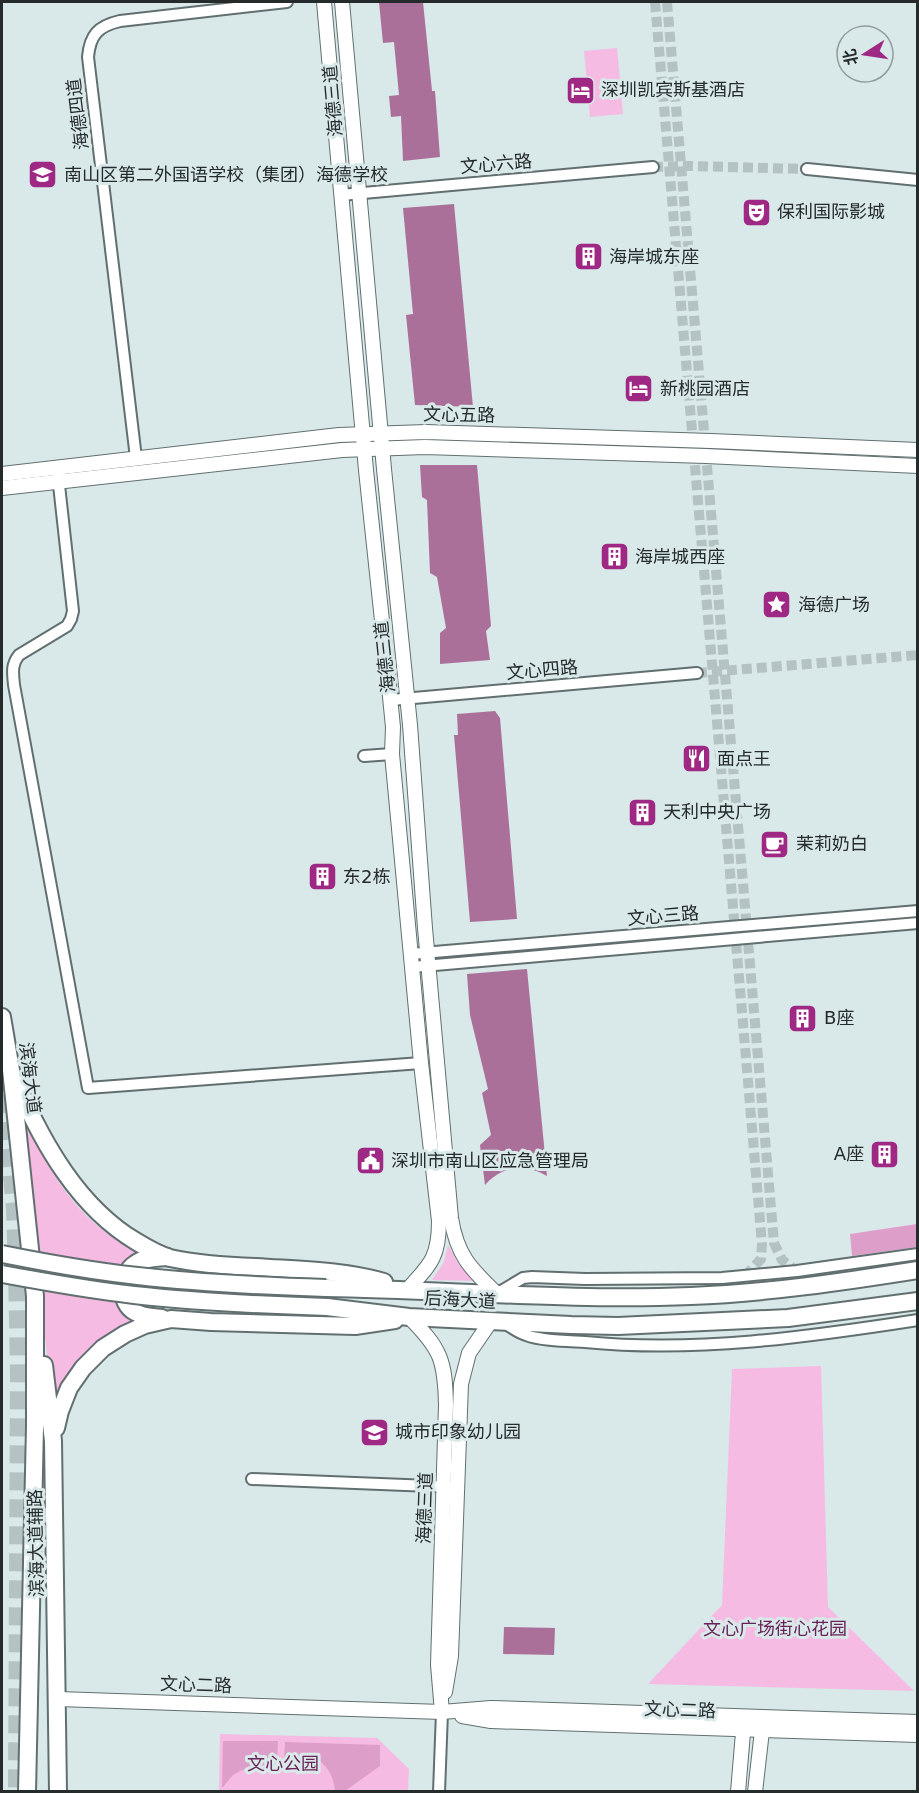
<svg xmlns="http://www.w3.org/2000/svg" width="919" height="1793" viewBox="0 0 919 1793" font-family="'DejaVu Sans','Noto Sans SC',sans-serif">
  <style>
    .green { fill: #f6bbe3 }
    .forest { fill: #dd9ec9 }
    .water { fill: #ab7099 }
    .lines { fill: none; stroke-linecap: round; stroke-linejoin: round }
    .street-tunnel { stroke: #b5c2c3; stroke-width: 10; stroke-dasharray: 10 5; stroke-linecap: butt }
    .highway-tunnel { stroke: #b5c2c3; stroke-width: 18; stroke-dasharray: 18 9; stroke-linecap: butt }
    .street-casing { stroke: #626f70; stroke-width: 14 }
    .secondary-casing { stroke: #626f70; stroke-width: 16 }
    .primary-casing { stroke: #626f70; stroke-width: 20 }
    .street { stroke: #fff; stroke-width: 10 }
    .secondary { stroke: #fff; stroke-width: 14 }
    .primary { stroke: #fff; stroke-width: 16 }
    .primary-bridge-casing { stroke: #626f70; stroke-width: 20; stroke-linecap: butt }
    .primary-bridge { stroke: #fff; stroke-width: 16 }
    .labels { text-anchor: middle; stroke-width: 6; stroke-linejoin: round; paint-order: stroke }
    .poi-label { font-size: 18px; fill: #252a2b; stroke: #d9e8e9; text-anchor: start }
    .street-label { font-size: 18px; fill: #252a2b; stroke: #d9e8e9 }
    .park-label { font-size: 18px; fill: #692157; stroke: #d9e8e9 }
  </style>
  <rect width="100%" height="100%" fill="#d9e8e9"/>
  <!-- green -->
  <g class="green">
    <polygon points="617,48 623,114 590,117 584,51"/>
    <path d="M21,1110C41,1156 66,1204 108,1234C118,1242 129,1248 139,1254L123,1267L138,1324L126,1328L53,1412Z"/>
    <polygon points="448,1245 459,1265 476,1281 432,1280 444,1262"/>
    <polygon points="821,1366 828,1607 914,1691 648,1684 722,1605 732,1369"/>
    <polygon points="220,1734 377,1738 409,1769 408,1791 219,1792"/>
  </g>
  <!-- forest -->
  <g class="forest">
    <polygon points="917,1224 917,1247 852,1256 850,1234"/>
    <polygon points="223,1741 278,1741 277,1762 242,1770 233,1775 222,1788"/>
    <path d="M285,1742L380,1745V1766L345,1791H335C331,1760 313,1752 284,1760Z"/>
  </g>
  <!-- water -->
  <g class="water">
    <polygon points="379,2 423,2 432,91 435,91 440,157 403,161 401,116 391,117 389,96 399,95 394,42 383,43"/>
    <polygon points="454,204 473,407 415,405 406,315 413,314 403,208"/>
    <polygon points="420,465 477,465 491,626 486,631 490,660 440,664 440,633 446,628 437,577 430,573 427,500 422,497"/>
    <polygon points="495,711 500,718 517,919 470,922 454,735 458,735 457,714"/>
    <path d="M527,969L547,1176C525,1163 502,1166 485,1185L480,1145L491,1135L482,1093L488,1089L470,1015L467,974Z"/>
    <polygon points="504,1627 555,1628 554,1655 503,1654"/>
  </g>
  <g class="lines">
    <!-- street-tunnel -->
    <g class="street-tunnel">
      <polyline points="655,2 762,1244 761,1259 745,1276"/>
      <polyline points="667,2 774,1243 782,1260 797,1271"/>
      <polyline points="653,167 689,166 807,169"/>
      <polyline points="697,673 918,655"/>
    </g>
    <!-- highway-tunnel -->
    <polyline class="highway-tunnel" points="2,1068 15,1209 17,1270 19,1374 17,1792"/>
    <defs>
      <g id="street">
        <polyline points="807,169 918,180"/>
        <polyline points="341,195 653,167"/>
        <path d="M136,458L88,57C90,35 98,26 120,21L287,2"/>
        <path d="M58,476L73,611L71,619L67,626L19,655C11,665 13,673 14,685L88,1088L421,1063"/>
        <polyline points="391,700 697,673"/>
        <polyline points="364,756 392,754"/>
        <polyline points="411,954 918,911"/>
        <polyline points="412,967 918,923"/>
        <polyline points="498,1293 523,1278 532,1277 585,1279 722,1278 797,1271 918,1254"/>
        <path d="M506,1324C512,1328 519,1333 526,1335C542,1341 567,1341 585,1342C696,1353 808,1337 918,1320"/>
        <polyline points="252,1479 456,1487"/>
        <polyline points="439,1792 442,1712"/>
      </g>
      <g id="secondary">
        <path d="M324,2L366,470L388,677L393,727L392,754L421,1063L439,1221C439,1257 431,1264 407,1290"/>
        <path d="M342,2L384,469L410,725L425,928L451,1218C457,1256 471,1269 497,1294"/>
        <polyline points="2,474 339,435 426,432 711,441 918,450"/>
        <polyline points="2,488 342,450 425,447 706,456 918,466"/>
        <path d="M409,1317C441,1349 445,1360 446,1405L438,1665L442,1712"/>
        <polyline points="445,1692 451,1656 461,1384 469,1353 491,1321"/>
        <polyline points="58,1699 442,1712 491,1708 918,1722"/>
        <polyline points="462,1716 491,1721 918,1735"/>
        <polyline points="738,1792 744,1721"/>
        <polyline points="755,1792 763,1722"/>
      </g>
      <g id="primary">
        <polyline points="2,1017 11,1070 35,1296 35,1426 27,1792"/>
        <path d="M17,1084C43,1144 79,1208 137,1242C147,1248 159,1255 170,1258C198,1264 228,1266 256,1267C298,1270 343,1270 384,1282"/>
        <path d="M326,1288C448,1290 570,1301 691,1296C767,1293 842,1282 918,1270"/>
        <polyline points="327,1307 409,1317 571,1325 618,1326 788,1318 918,1301"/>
        <path d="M162,1318C153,1317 143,1317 135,1312C118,1303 120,1274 135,1264C144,1257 157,1258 167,1257"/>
        <polyline points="44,1365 53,1441 58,1792"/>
        <polyline points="56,1428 60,1411 69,1388 83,1368 103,1348 125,1334 145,1325 171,1319 211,1322 355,1326 395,1320"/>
      </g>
    </defs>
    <!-- street casing -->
    <use href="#street" class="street-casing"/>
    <!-- secondary casing -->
    <use href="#secondary" class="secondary-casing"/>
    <!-- primary casing -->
    <use href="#primary" class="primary-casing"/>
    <!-- street -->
    <use href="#street" class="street"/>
    <!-- secondary -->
    <use href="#secondary" class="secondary"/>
    <!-- primary -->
    <use href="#primary" class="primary"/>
    <defs>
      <g id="primary-bridge">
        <path d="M2,1254C47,1263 92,1271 138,1276C200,1283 264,1286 326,1288"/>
        <path d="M2,1274C45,1282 89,1290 134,1295C198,1302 263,1305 327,1307"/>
      </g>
    </defs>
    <!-- primary-bridge casing -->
    <use href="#primary-bridge" class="primary-bridge-casing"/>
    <!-- primary-bridge -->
    <use href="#primary-bridge" class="primary-bridge"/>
  </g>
  <!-- icons -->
  <defs>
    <symbol id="hotel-square" viewBox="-11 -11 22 22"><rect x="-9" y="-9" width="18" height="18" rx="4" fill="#9e2883" stroke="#d9e8e9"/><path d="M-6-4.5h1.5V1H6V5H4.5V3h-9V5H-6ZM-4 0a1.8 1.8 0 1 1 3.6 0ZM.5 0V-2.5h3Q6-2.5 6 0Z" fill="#fff"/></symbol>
    <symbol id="school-square" viewBox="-11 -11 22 22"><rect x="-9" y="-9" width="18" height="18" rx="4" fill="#9e2883" stroke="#d9e8e9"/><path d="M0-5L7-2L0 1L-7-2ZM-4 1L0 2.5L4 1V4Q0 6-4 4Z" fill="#fff"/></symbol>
    <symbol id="theatre-square" viewBox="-11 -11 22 22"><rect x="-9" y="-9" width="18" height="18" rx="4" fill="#9e2883" stroke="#d9e8e9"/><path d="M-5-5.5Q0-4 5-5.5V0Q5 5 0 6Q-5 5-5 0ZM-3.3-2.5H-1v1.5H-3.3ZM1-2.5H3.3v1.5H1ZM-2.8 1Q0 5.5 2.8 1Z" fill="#fff"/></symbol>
    <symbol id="building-square" viewBox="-11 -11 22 22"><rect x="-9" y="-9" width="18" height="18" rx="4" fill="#9e2883" stroke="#d9e8e9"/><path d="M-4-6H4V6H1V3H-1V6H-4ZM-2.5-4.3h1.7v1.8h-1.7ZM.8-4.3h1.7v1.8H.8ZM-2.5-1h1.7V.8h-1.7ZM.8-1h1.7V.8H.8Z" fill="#fff"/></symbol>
    <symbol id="sight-square" viewBox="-11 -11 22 22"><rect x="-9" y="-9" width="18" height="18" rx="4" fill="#9e2883" stroke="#d9e8e9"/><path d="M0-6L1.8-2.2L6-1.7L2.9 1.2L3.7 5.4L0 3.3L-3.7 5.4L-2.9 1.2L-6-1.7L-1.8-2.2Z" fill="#fff"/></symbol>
    <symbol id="restaurant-square" viewBox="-11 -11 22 22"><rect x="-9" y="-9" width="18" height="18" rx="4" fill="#9e2883" stroke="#d9e8e9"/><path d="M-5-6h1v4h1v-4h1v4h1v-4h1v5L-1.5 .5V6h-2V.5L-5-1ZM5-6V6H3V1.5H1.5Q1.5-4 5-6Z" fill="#fff"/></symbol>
    <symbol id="cafe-square" viewBox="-11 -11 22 22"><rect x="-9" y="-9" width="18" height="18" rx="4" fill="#9e2883" stroke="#d9e8e9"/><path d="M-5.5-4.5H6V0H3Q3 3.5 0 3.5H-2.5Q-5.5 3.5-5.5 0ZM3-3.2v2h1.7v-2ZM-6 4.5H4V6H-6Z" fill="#fff"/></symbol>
    <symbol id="civic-square" viewBox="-11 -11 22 22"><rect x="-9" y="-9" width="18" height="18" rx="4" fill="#9e2883" stroke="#d9e8e9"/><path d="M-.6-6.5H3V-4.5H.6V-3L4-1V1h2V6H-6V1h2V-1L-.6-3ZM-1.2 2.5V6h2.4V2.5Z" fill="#fff"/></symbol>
  </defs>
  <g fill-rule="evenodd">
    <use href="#hotel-square" x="564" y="74" width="33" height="33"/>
    <use href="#school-square" x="26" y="158" width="33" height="33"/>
    <use href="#theatre-square" x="740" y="196" width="33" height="33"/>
    <use href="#building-square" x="572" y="240" width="33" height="33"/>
    <use href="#hotel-square" x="622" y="372" width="33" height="33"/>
    <use href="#building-square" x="598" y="540" width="33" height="33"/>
    <use href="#sight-square" x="760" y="588" width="33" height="33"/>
    <use href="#restaurant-square" x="680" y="742" width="33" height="33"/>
    <use href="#building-square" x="626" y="796" width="33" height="33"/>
    <use href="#cafe-square" x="758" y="828" width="33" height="33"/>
    <use href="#building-square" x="306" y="860" width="33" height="33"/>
    <use href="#building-square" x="786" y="1002" width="33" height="33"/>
    <use href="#building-square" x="868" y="1138" width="33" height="33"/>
    <use href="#civic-square" x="354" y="1144" width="33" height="33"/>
    <use href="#school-square" x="358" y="1416" width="33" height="33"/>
  </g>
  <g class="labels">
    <!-- poi labels -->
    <g class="poi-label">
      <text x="601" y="96">深圳凯宾斯基酒店</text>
      <text x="64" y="181">南山区第二外国语学校（集团）海德学校</text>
      <text x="777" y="218">保利国际影城</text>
      <text x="609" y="263">海岸城东座</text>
      <text x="660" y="395">新桃园酒店</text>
      <text x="635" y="563">海岸城西座</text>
      <text x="798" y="611">海德广场</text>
      <text x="717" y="765">面点王</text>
      <text x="663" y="818">天利中央广场</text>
      <text x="796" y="850">茉莉奶白</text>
      <text x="343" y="883">东2栋</text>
      <text x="824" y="1024">B座</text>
      <text x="864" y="1160" text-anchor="end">A座</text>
      <text x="391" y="1167">深圳市南山区应急管理局</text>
      <text x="395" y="1438">城市印象幼儿园</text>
    </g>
    <!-- street labels -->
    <g class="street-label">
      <text transform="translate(333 101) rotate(-95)" y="6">海德三道</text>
      <text transform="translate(78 114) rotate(-97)" y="6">海德四道</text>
      <text transform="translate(496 164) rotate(-5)" y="6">文心六路</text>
      <text transform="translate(459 415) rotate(1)" y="6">文心五路</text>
      <text transform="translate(385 657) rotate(-96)" y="6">海德三道</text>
      <text transform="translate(542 670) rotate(-5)" y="6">文心四路</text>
      <text transform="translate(663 916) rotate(-5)" y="6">文心三路</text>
      <text transform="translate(30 1078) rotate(83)" y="6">滨海大道</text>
      <text transform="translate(460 1300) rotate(3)" y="6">后海大道</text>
      <text transform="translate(425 1508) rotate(-88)" y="6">海德三道</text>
      <text transform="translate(36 1543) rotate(-91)" y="6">滨海大道辅路</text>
      <text transform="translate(196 1685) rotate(2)" y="6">文心二路</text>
      <text transform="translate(680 1710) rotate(2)" y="6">文心二路</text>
    </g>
    <!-- park labels -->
    <g class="park-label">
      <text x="775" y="1635">文心广场街心花园</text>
      <text x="283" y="1770">文心公园</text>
    </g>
  </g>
  <!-- border -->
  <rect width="919" height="1793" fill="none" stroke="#252a2b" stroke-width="6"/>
  <!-- north arrow -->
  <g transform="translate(865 54) rotate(258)"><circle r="28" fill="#d9e8e9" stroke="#919c9d" stroke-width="1.5"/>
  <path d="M0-4.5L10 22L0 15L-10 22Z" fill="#9e2883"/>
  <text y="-9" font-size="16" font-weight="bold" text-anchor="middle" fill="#252a2b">北</text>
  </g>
</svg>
